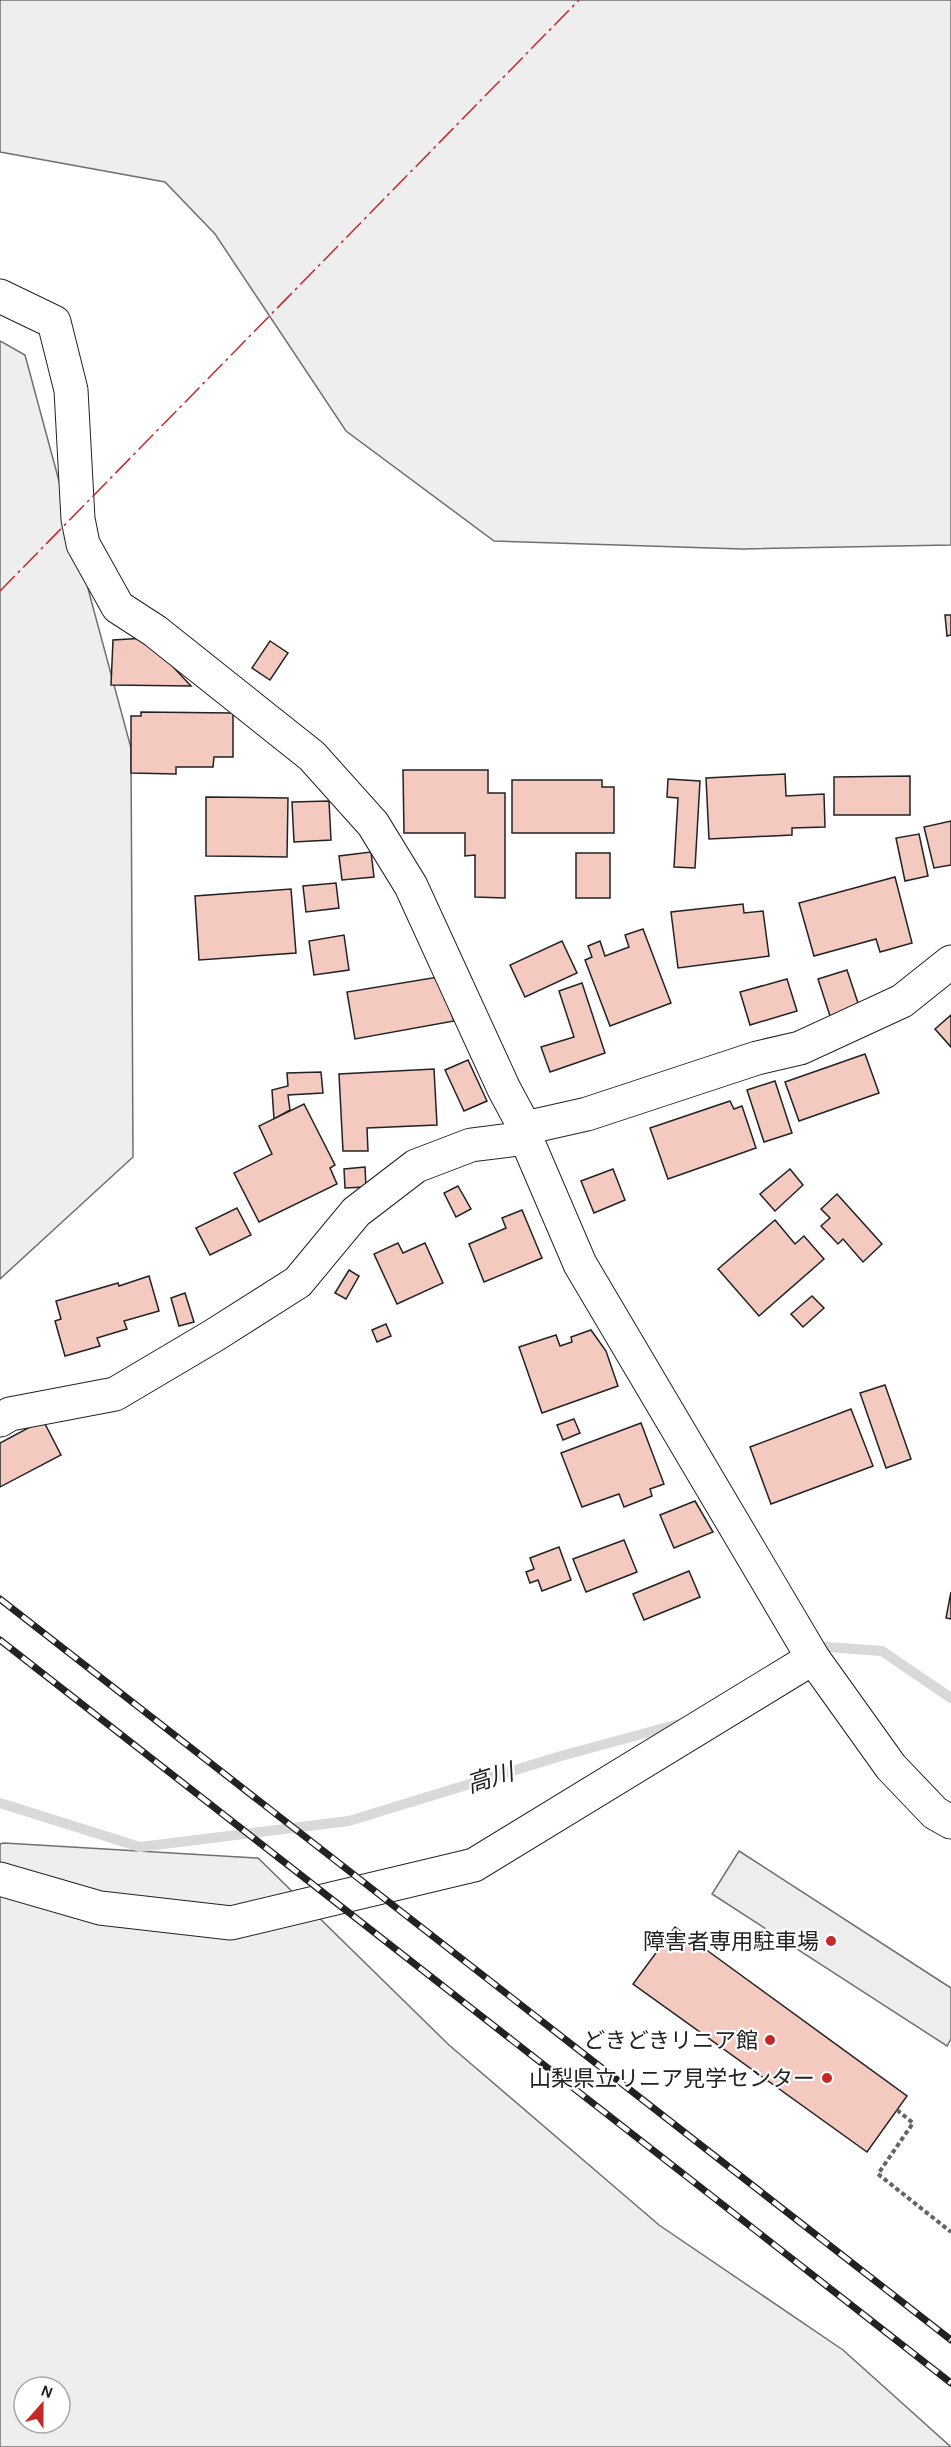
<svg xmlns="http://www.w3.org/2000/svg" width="951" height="2447" viewBox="0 0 951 2447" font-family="Karla,'Noto Sans JP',sans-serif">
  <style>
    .green { fill: #eee; stroke: #6f6f6f; stroke-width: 1.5; fill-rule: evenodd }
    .parking { fill: #ededed; stroke: #6f6f6f; stroke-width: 1.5 }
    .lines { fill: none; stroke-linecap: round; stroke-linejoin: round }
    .stream { stroke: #d9d9d9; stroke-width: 10 }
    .building { fill: #f3c9c0; stroke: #222; stroke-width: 1.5 }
    .minor-casing { stroke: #222; stroke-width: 35 }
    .path { stroke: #646464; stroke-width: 4; stroke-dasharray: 4.5 3; stroke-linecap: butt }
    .minor { stroke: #fff; stroke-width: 33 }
    .rail-casing { stroke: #222; stroke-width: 7 }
    .rail { stroke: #fff; stroke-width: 4.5; stroke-dasharray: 14; stroke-linecap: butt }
    .power { stroke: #c62828; stroke-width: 1.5; stroke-dasharray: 21 4.5 3 4.5; stroke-linecap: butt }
    .poi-dot { fill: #c62828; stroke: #fff; stroke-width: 2 }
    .labels { text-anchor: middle; stroke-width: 4.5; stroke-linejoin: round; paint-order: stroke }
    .poi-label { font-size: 22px; fill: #222; stroke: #fff; text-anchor: end }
    .water-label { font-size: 24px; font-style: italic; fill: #222; stroke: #fff }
  </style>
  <rect width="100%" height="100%" fill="#fff"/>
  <!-- green -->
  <g class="green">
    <polygon points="0,0 951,0 951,545 742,549 494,541 346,431 215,234 165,182 0,152"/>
    <polygon points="0,341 25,355 131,748 133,1157 0,1279"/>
    <path d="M4,1843L258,1858L449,2045L659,2225L843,2350L951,2447H0V1844ZM24,2387H60V2423H24Z"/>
  </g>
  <!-- parking -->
  <polygon class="parking" points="739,1851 951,1988 951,2039 947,2046 712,1894"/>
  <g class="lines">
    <!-- stream -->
    <g class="stream">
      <polyline points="813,1646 882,1651 951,1698"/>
      <polyline points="0,1803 140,1847 349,1821 561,1756 679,1724"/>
    </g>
  </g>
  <!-- building -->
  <g class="building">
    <polygon points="945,615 951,615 951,635 947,636"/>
    <polygon points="146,638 191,686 111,685 113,640"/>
    <polygon points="270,641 288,653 270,680 252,668"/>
    <polygon points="141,712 233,713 233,757 214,757 213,767 176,767 176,774 131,773 131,716 141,716"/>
    <polygon points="403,770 488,770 488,793 505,793 505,898 475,897 475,855 465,856 465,833 404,833"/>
    <polygon points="785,774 786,796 824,794 825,827 792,828 792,835 709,839 706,778"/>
    <polygon points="910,776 910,815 834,815 834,777"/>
    <polygon points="668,779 700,781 695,868 674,867 678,798 667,797"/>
    <polygon points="512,780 602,780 602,787 614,787 614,833 512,833"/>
    <polygon points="206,797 288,798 287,857 206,856"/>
    <polygon points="329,801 331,840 294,842 292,802"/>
    <polygon points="951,821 951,865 934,868 924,827"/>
    <polygon points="919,834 928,876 905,881 896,838"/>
    <polygon points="371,852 374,877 342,880 339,856"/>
    <rect x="576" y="853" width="34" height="45"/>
    <polygon points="895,877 912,943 880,952 876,939 814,956 799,903"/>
    <polygon points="336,883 339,908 306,912 303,886"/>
    <polygon points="291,889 296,953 199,960 195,896"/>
    <polygon points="743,904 744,913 763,911 769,956 678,968 671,912"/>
    <polygon points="643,929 671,1003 610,1026 585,960 592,957 588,946 600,941 605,956 629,947 625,935"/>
    <polygon points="344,935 349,970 314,975 309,941"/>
    <polygon points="562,941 577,973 525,997 510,965"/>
    <polygon points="847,970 861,1012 832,1022 818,979"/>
    <polygon points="438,977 454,1021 355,1039 347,992"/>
    <polygon points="787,979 797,1011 750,1025 740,992"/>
    <polygon points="582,983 605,1053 550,1072 541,1047 574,1037 559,991"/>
    <polygon points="951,1015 951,1047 935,1029"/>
    <polygon points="865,1054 879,1093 799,1121 785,1082"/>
    <polygon points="468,1060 487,1101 464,1111 445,1070"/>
    <polygon points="434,1069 437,1125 367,1128 368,1151 343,1151 339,1074"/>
    <polygon points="321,1072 323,1093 288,1095 290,1110 274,1119 272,1090 288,1086 287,1073"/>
    <polygon points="775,1081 792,1133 764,1142 747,1090"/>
    <polygon points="730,1101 734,1109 742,1106 756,1148 668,1179 650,1128"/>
    <polygon points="304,1104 335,1165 330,1168 337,1184 259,1222 234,1173 272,1154 259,1126"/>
    <polygon points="365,1167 366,1187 345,1188 344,1169"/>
    <polygon points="613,1169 625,1200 594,1213 581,1181"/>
    <polygon points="790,1169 803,1185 775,1211 760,1194"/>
    <polygon points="458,1186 471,1209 456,1217 444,1193"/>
    <polygon points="837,1194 882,1244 863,1262 843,1239 838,1244 821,1226 830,1218 821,1209"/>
    <polygon points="237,1208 251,1235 210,1255 196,1228"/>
    <polygon points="522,1210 542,1258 484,1282 469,1244 506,1228 502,1218"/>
    <polygon points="775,1220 795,1244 804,1236 824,1259 759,1316 718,1269"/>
    <polygon points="398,1243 403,1253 425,1243 443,1283 397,1304 374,1254"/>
    <polygon points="349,1270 359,1276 346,1299 335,1293"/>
    <polygon points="149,1276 159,1311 124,1321 127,1329 97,1338 100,1346 65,1356 55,1321 61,1319 56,1301 118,1283 119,1286"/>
    <polygon points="185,1293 194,1322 179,1326 171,1298"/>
    <polygon points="812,1296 824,1308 803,1327 791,1314"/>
    <polygon points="386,1324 391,1336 377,1342 372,1330"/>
    <polygon points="591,1330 606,1351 618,1386 542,1413 519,1347 556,1335 560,1346 572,1342 571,1337"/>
    <polygon points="885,1385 911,1459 886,1468 860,1393"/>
    <polygon points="851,1409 873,1466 771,1504 750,1447"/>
    <polygon points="574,1419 580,1433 563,1440 557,1425"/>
    <polygon points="43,1420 61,1455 0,1487 0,1443"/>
    <polygon points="641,1423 664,1484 650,1489 652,1496 624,1507 619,1494 582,1507 561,1453"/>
    <polygon points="695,1501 713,1532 674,1548 660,1515"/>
    <polygon points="624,1540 637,1572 586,1592 573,1559"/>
    <polygon points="559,1547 571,1580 542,1591 538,1580 530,1583 526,1572 534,1569 530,1558"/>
    <polygon points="689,1571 700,1597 644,1620 633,1594"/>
    <polygon points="951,1592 951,1619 946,1618"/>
    <polygon points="675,1927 907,2096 867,2152 633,1984"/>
  </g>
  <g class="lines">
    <defs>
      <g id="minor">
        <polyline points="0,296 54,322 71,390 78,519 83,544 118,607 155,631 312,756 373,824 411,886 504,1089 525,1128 526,1138 580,1264 813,1658 891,1767 935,1813 951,1822"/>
        <polyline points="525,1128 587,1114 757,1058 800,1048 902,1001 951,962"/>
        <polyline points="0,1420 10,1414 115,1394 213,1336 298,1282 356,1212 416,1166 471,1145 526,1138"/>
        <polyline points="0,1879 100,1908 231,1923 474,1865 813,1658"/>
      </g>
    </defs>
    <!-- minor casing -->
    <use href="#minor" class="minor-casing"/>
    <!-- path -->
    <polyline class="path" points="897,2110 913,2123 878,2174 951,2232"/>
    <!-- minor -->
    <use href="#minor" class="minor"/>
    <defs>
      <g id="rail">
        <polyline points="0,1599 951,2340"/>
        <polyline points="0,1640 951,2383"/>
      </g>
    </defs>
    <!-- rail casing -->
    <use href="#rail" class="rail-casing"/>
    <!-- rail -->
    <use href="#rail" class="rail"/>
    <!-- power -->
    <polyline class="power" points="0,591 579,0"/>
  </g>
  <!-- markers -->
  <g class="poi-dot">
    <circle cx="831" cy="1941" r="6"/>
    <circle cx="770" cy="2040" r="6"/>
    <circle cx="827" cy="2078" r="6"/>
  </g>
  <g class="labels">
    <!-- poi labels -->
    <g class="poi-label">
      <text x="819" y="1949">障害者専用駐車場</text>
      <text x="758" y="2048">どきどきリニア館</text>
      <text x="815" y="2086">山梨県立リニア見学センター</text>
    </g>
    <!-- water labels -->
    <g class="water-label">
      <text transform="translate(490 1778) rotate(-17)" y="8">高川</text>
    </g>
  </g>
  <!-- north arrow -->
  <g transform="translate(42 2405) rotate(21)"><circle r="28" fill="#ffffff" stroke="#a7a7a7" stroke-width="1.5"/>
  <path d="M0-4.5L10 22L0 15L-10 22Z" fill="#c62828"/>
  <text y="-9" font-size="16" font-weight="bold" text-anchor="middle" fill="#222222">N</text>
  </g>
</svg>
